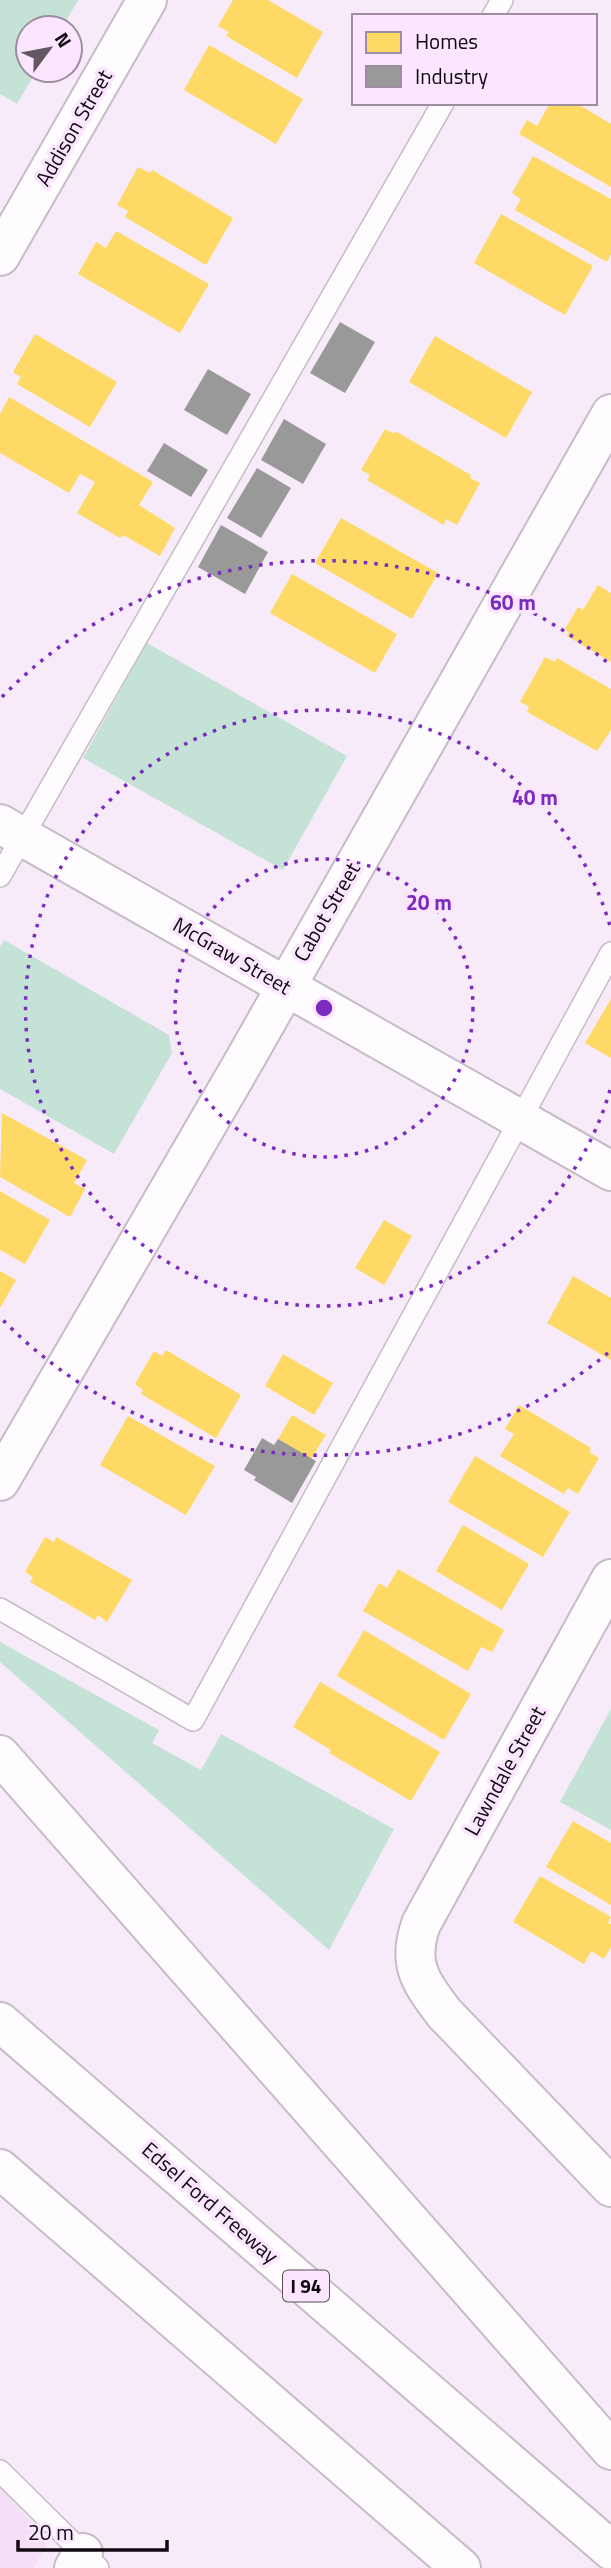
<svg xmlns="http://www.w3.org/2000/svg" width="611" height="2568" viewBox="0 0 611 2568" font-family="'Titillium Web',sans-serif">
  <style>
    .built { fill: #f5dff7 }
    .green { fill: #c4e3d6 }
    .homes { fill: #ffd966 }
    .industry { fill: #999 }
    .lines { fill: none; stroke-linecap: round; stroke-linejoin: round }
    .service-casing { stroke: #c5bcc6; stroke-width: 24 }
    .minor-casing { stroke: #c5bcc6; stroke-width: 42 }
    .tertiary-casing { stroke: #c5bcc6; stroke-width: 42 }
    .motorway-casing { stroke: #c5bcc6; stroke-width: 42 }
    .service { stroke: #fefcfe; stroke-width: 21 }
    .minor { stroke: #fefcfe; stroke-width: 38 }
    .tertiary { stroke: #fefcfe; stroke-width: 38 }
    .motorway { stroke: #fefcfe; stroke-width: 38 }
    .ring { fill: none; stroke: #7b2cbf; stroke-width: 3.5; stroke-dasharray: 3.5 7 }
    .labels { text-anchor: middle; stroke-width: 7; stroke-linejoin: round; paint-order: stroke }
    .shield { fill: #fce5ff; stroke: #574b58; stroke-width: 2 }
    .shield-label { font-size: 19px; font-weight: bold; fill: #100911 }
    .street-label { font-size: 21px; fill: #100911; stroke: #fce5ff }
    .centre { fill: #7b2cbf; stroke: #fce5ff; stroke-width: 3.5 }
    .ring-label { font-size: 21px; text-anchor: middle; font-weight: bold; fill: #7b2cbf; stroke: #fce5ff; stroke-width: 7; stroke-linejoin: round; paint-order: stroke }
  </style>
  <rect width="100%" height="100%" fill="#f8ebf9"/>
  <!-- built -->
  <polygon class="built" points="0,2488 49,2541 33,2568 0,2568"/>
  <!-- green -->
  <g class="green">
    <polygon points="0,0 78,0 62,28 28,28 28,70 37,70 17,104 0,94"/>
    <polygon points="147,643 347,756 283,870 83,758"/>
    <polygon points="4,940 169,1035 172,1053 114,1154 0,1089 0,947"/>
    <polygon points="0,1642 159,1730 152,1743 201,1770 221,1734 394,1829 329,1950 0,1662"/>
    <polygon points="611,1709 611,1830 560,1802"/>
  </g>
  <!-- homes -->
  <g class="homes">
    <polygon points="233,0 268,0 323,32 297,78 226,36 229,32 218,26"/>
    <polygon points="209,45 303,99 276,144 184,90"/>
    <polygon points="550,103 576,103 611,124 611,187 519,134 527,120 537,126"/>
    <polygon points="533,156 611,199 611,254 607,262 515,210 521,199 512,193"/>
    <polygon points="138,167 150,173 152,170 233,218 206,265 125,217 128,211 117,205"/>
    <polygon points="501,214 593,266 565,315 474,263"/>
    <polygon points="116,231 209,284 180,333 78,274 96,242 106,248"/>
    <polygon points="35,334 117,382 90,427 17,384 21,377 13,372"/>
    <polygon points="435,336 532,392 506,438 409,382"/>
    <polygon points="9,397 153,482 139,505 175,528 160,556 123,535 120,538 77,513 95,482 80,474 69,493 0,453 0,414"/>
    <polygon points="385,429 394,434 395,431 471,475 470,478 480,483 457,525 446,519 444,525 367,480 370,475 361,470"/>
    <polygon points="341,518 438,573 412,619 315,563"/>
    <polygon points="292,574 397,634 375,673 270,613"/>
    <polygon points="598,585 611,593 611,662 567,636 569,632 565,629 578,607 583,610"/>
    <polygon points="545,657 555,662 557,658 611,689 611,730 597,751 527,712 529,707 520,702"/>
    <polygon points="611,999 611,1058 585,1043"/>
    <polygon points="2,1113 87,1160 74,1183 85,1189 70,1217 0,1177"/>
    <polygon points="0,1191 50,1220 25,1264 0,1250"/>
    <polygon points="384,1220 412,1236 384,1285 355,1268"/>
    <polygon points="0,1271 16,1280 0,1308"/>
    <polygon points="573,1276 611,1298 611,1360 547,1323"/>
    <polygon points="166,1350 241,1395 216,1438 141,1394 143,1390 135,1384 154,1351 162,1356"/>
    <polygon points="283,1354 333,1383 314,1415 265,1386"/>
    <polygon points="519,1405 591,1448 589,1452 599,1458 578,1494 568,1488 564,1494 500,1456 514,1434 505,1429"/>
    <polygon points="292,1415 326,1435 311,1459 278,1439"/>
    <polygon points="128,1416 215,1466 186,1515 100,1465"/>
    <polygon points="475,1456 570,1512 543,1557 448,1502"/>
    <polygon points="463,1525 529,1564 502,1610 436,1571"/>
    <polygon points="45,1537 54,1542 56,1537 132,1580 107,1622 98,1615 95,1620 30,1582 33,1577 25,1572"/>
    <polygon points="398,1569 504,1630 492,1652 481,1647 468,1671 363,1611 379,1583 387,1588"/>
    <polygon points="364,1630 471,1694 444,1740 337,1676"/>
    <polygon points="320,1682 440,1752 411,1801 329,1753 331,1750 293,1727"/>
    <polygon points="573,1821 611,1843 611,1905 546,1867"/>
    <polygon points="540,1876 611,1917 608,1923 611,1924 611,1947 604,1959 591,1951 584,1964 513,1922"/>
  </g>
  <!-- industry -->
  <g class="industry">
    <polygon points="340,322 375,342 345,393 310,373"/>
    <polygon points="208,369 251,394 227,435 184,410"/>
    <polygon points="284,419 326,444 303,484 261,460"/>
    <polygon points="164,443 208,470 191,497 147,471"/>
    <polygon points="257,468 291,488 261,538 227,518"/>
    <polygon points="221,525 268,552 245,594 198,567"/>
    <polygon points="262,1438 274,1445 278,1439 316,1461 292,1503 254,1480 256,1477 244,1470"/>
  </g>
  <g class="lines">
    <defs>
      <g id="service">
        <polyline points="493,16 502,0"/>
        <polyline points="0,876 443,103"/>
        <polyline points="0,1609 193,1720 611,953"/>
        <polyline points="0,2471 98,2568"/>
      </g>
      <g id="minor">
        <polyline points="0,256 147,0"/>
        <polyline points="0,1481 244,1061 611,414"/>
        <path d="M611,1579L421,1924C407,1964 420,1981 444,2013L611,2187"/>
        <polyline points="74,2568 83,2553"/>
      </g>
      <polyline id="tertiary" points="0,824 611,1171"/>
      <g id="motorway">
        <polyline points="0,1755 611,2450"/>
        <polyline points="0,2022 611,2550"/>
        <polyline points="0,2169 461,2568"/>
      </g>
    </defs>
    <!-- service casing -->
    <use href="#service" class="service-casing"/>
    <!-- minor casing -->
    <use href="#minor" class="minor-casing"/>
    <!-- tertiary casing -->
    <use href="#tertiary" class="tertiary-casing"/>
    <!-- motorway casing -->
    <use href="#motorway" class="motorway-casing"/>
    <!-- service -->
    <use href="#service" class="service"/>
    <!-- minor -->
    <use href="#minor" class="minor"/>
    <!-- tertiary -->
    <use href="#tertiary" class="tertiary"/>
    <!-- motorway -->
    <use href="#motorway" class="motorway"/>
  </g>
  <!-- distance rings -->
  <g class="ring">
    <circle cx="324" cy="1008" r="149"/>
    <path d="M610 1090A298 298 0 1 1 610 926"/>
    <path d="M608 1353A447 447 0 0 1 2 1319M2 697A447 447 0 0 1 608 663"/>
  </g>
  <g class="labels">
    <!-- shield labels -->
    <rect class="shield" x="283" y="2270.5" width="46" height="31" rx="5"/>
    <g class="shield-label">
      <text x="306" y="2293">I 94</text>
    </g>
    <!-- street labels -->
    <g class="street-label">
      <text transform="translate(74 128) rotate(-60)" y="7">Addison Street</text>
      <text transform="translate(327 912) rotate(-60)" y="7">Cabot Street</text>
      <text transform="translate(232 956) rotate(30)" y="7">McGraw Street</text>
      <text transform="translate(505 1771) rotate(-61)" y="7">Lawndale Street</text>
      <text transform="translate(210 2203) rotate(41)" y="7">Edsel Ford Freeway</text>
    </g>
  </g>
  <circle cx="324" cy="1008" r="10" class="centre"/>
  <g class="ring-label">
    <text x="513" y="610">60 m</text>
    <text x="535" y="805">40 m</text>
    <text x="429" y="910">20 m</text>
  </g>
  <!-- legend -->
  <rect x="352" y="14" width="245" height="91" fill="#fce5ff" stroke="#9e8da0" stroke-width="2"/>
  <rect x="366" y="32" width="35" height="21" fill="#ffd966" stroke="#9e8da0" stroke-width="2"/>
  <text x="415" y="49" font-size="21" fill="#100911">Homes</text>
  <rect x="366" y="66" width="35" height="21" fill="#999999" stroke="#9e8da0" stroke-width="2"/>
  <text x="415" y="84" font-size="21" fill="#100911">Industry</text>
  <!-- north arrow -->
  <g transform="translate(49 49) rotate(58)"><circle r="33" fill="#fce5ff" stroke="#9e8da0" stroke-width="2"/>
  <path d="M0-5L12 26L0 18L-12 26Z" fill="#615862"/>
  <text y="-10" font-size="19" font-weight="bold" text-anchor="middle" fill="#100911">N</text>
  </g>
  <!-- scale -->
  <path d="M18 2540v10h149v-10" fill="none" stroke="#100911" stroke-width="3.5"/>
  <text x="28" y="2540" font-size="21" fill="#100911" stroke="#fce5ff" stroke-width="5" paint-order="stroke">20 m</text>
</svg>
